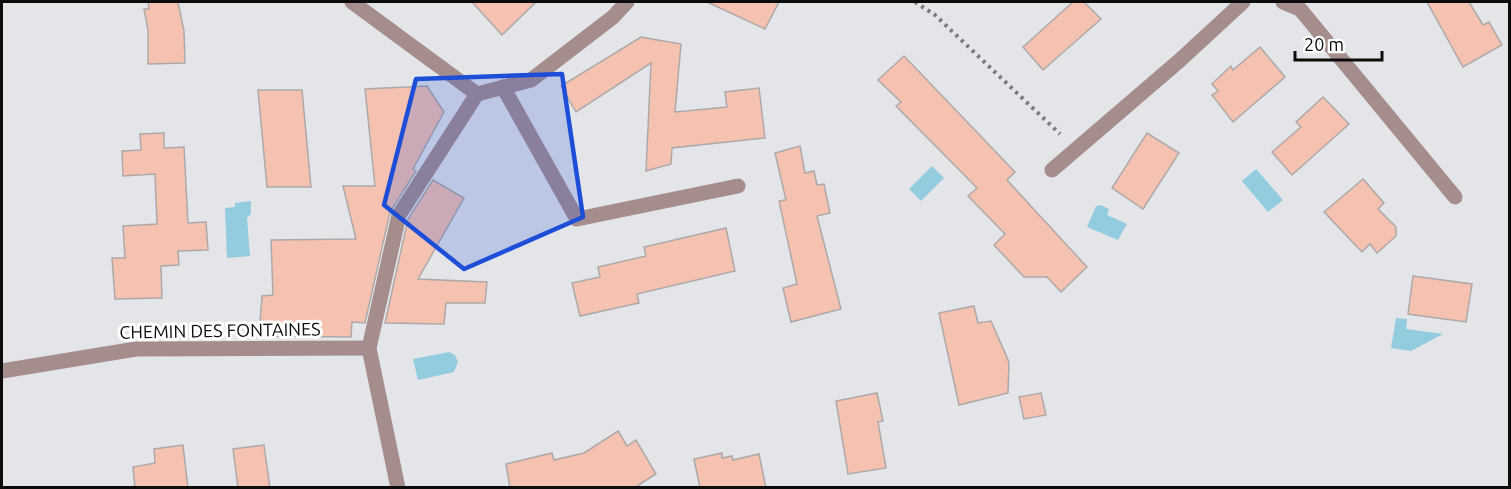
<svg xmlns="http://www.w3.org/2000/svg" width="1511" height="489" viewBox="0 0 1511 489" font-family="Ubuntu,sans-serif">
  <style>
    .water { fill: #92ccde }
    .building { fill: #f5c1b0; stroke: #ada9a8; stroke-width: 1.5 }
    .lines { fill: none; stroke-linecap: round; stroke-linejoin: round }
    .path { stroke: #79797c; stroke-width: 4; stroke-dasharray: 3 4.5; stroke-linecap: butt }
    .minor { stroke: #a58d8c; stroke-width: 15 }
    .marked { fill: #1d4ed8; fill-opacity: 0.2; stroke: #1d4ed8; stroke-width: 4.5; stroke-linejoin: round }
    .labels { text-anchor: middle; stroke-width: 6; stroke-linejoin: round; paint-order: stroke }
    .street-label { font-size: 18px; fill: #0c0c0d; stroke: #fff }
  </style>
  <rect width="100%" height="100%" fill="#e4e5e9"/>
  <!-- water -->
  <g class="water">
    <polygon points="932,166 944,178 921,201 909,189"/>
    <polygon points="1256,169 1283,200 1268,212 1242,181"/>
    <polygon points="251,201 251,214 247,218 250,256 227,258 225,208 235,207 235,203"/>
    <polygon points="1101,205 1109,209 1107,215 1127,224 1118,240 1087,227 1096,206"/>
    <polygon points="1396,318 1407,319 1406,329 1443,334 1411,351 1391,348"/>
    <polygon points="449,352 455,355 458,362 454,372 418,380 413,359"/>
  </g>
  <!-- building -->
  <g class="building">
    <polygon points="148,2 178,2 184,31 185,63 148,64 148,30 144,9 149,9"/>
    <polygon points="472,2 536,2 502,35"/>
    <polygon points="707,2 779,2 765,29"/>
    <polygon points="1073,2 1084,2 1101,19 1043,70 1023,47"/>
    <polygon points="1427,2 1469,2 1483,25 1489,22 1502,45 1463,67"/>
    <polygon points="641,37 681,44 675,112 727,107 725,92 759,88 765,138 672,148 671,164 646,171 651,63 576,112 561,86"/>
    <polygon points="1260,47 1285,77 1233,122 1212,95 1218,91 1212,84 1231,66 1233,70"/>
    <polygon points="904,56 1015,172 1007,180 1087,267 1061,292 1047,277 1024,277 994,245 1005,234 968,196 977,188 896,106 901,102 878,80"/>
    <polygon points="427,86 444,112 413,169 416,171 390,212 365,323 352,322 351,337 259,336 262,296 273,295 271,240 356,239 343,186 375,186 365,89"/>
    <polygon points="258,90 302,90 311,187 267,187"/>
    <polygon points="1323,97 1349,124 1292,175 1272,152 1301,127 1296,122"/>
    <polygon points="164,133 164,148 184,147 188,223 206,222 208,250 178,251 179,265 161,266 162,298 115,299 112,258 125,258 123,226 157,224 155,174 123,176 122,151 141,150 140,134"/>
    <polygon points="1147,133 1179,153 1143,209 1112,188"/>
    <polygon points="800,146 805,173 814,171 817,185 824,184 830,213 817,216 841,309 791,322 783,288 797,284 779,201 786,200 775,153"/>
    <polygon points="1363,179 1384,203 1378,209 1396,227 1396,236 1377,253 1370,244 1362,252 1324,212"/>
    <polygon points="433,180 464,198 418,279 487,282 485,303 446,303 444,324 385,323 408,219"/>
    <polygon points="726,228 735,271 637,294 639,303 580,316 572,283 600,277 598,267 646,256 644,247"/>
    <polygon points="1413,276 1472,284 1466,322 1408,314"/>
    <polygon points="974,306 978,323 991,321 1009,362 1008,393 959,405 939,313"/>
    <polygon points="877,393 883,421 878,422 886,468 848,474 836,401"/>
    <polygon points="1041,393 1046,415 1024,419 1019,397"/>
    <polygon points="618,431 627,446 636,440 656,474 634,488 510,488 506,464 552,453 554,460 584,453"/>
    <polygon points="183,445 188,488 135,488 133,467 155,463 154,449"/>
    <polygon points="264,445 270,488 238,488 233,449"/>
    <polygon points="722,453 722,458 732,456 733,460 759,454 766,488 700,488 694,459"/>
  </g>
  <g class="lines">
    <!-- path -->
    <polyline class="path" points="915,2 935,15 1060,134"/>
    <!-- minor -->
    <g class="minor">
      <polyline points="352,2 477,94"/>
      <polyline points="1283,2 1300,9 1455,197"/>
      <polyline points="503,87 577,219 738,186"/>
      <polyline points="477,94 531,80 613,17 627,2"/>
      <polyline points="1052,170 1179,61 1243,2"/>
      <polyline points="2,371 136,349 369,348"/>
      <polyline points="398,488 369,348 399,215 477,94"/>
    </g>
  </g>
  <!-- marked area -->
  <path class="marked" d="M562,74L583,217L464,269L384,205L416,79Z"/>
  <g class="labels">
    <!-- street labels -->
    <g class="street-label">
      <text transform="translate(220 331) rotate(-1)" y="6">CHEMIN DES FONTAINES</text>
    </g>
  </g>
  <!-- border -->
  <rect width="1511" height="489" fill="none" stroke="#0c0c0d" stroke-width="6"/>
  <!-- scale -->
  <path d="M1295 51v9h87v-9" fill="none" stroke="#0c0c0d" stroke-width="3"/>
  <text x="1304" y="51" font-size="18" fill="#0c0c0d" stroke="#ffffff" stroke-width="4.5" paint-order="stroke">20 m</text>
</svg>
